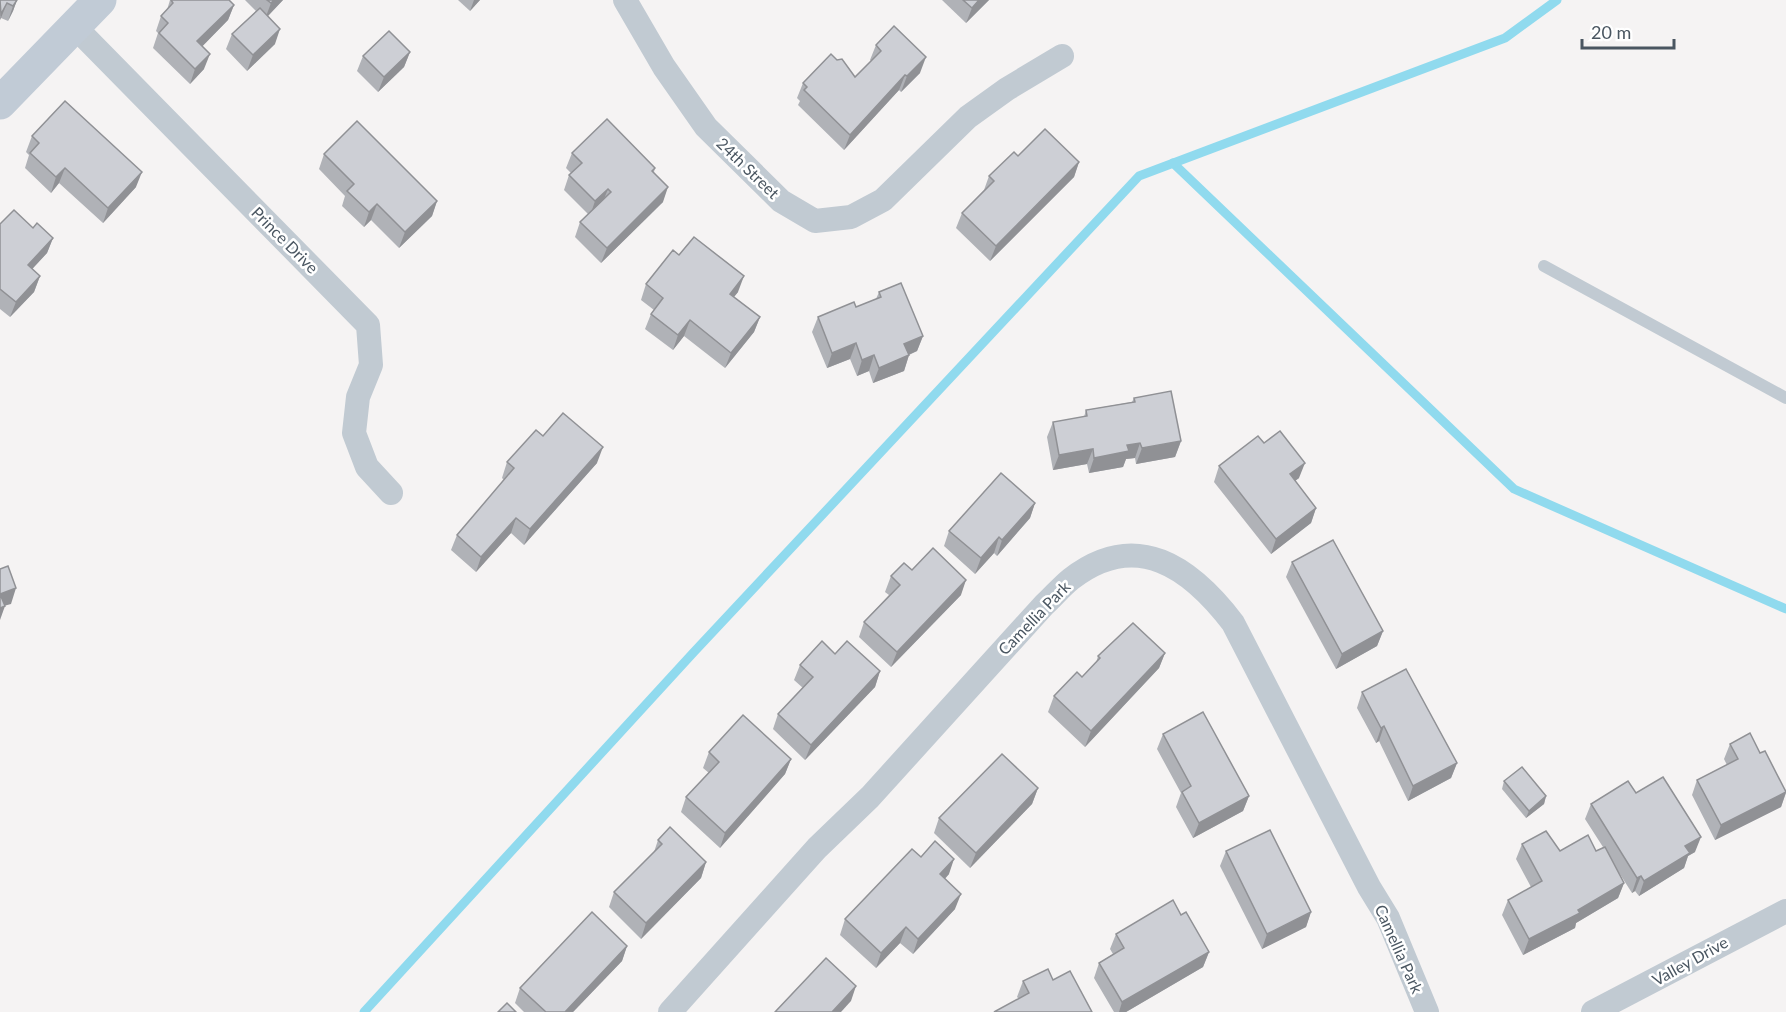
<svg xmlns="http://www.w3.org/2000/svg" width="1786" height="1012" viewBox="0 0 1786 1012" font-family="Lato,sans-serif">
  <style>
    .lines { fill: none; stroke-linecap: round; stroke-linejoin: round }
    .stream { stroke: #90daee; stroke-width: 9 }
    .lane { stroke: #c1cad2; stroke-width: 12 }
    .street { stroke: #c1cad2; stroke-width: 24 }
    .secondary { stroke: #c1cbd6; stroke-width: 33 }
    .wall { fill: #b0b2b7 }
    .shaded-wall { fill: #909195 }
    .building { fill: #cdcfd5; stroke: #909195; stroke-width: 1.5 }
    .labels { text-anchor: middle; stroke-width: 5; stroke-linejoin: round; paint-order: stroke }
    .street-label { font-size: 16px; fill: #4a5661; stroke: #fff }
  </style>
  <rect width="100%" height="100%" fill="#f5f3f3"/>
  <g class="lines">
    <!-- stream -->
    <g class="stream">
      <polyline points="1173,163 1514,489 1786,609"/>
      <polyline points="364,1012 693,653 1139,176 1505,38 1557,0"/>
    </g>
    <!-- lane -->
    <polyline class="lane" points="1544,266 1786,398"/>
    <!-- street -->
    <g class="street">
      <polyline points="625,0 664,67 706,127 781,201 815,221 851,217 883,200 968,117 1007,89 1062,56"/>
      <polyline points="74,26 368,325 371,365 358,397 354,433 367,467 391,493"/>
      <path d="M670,1012L817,848L870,797L1044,605C1053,597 1061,587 1071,579C1137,528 1191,568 1233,623L1369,887L1388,918L1427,1012"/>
      <polyline points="1593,1012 1786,911"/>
    </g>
    <!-- secondary -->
    <polyline class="secondary" points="0,103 100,0"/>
  </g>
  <!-- wall -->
  <g class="wall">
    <polygon points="0,0 17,0 13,11 8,21 1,18 0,20"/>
    <polygon points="170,0 234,5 228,20 202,46 204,69 190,84 153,48 158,33 156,31 161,16 167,10"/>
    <polygon points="245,0 283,0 268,16 275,44 247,71 226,49 232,34 256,11"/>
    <polygon points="458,0 480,0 470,11"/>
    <polygon points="942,0 989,0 966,23"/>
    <polygon points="876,45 920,73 901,92 899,90 844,150 798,105 800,101 797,98 803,83 855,77 871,61 870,60"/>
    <polygon points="410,52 404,67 378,92 357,71 363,56"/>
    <polygon points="32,136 136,187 103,223 59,183 51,193 25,168 29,155 26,152"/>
    <polygon points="572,153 655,168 654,172 663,202 601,263 575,237 580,222 588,214 564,190 569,175 571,173 566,168"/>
    <polygon points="324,154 437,201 432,216 399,248 371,220 364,227 342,206 345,196 319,169"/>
    <polygon points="1018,156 1079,162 1074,177 990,261 956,228 962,213 984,190 989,176"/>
    <polygon points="0,224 33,228 53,238 47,253 32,269 40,276 34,292 10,317 0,309"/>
    <polygon points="679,255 738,292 734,297 760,317 754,332 725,368 684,336 673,350 645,329 651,314 654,310 641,300 646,284"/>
    <polygon points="879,292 923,336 917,351 909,355 904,371 873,383 869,371 857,376 850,359 827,368 812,332 818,317 856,307 876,299"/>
    <polygon points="1134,398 1181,441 1175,457 1136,464 1135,458 1126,459 1123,467 1089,473 1087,464 1053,470 1047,437 1053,422 1084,417 1086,410 1132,402"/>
    <polygon points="543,436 597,463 524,545 511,533 476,572 451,550 457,535 504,480 502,478 507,462"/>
    <polygon points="1264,443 1299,478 1295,481 1316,508 1311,523 1271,554 1214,482 1219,466"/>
    <polygon points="1035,503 1030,518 997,556 994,553 975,574 944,546 949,531"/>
    <polygon points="1292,562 1383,631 1377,646 1336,669 1286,577"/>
    <polygon points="912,570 961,595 891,667 859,637 864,622 889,595 885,592 891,576"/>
    <polygon points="1165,653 1159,668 1085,747 1048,712 1054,696 1082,677 1096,663 1098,656"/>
    <polygon points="835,654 880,671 875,687 805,760 773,729 778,714 803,688 794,680 800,665"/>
    <polygon points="1362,692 1457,763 1451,778 1408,801 1379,741 1376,743 1357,708"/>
    <polygon points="1163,734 1249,796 1243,811 1193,838 1176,807 1181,793 1157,749"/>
    <polygon points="1730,744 1760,753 1786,791 1786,793 1781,807 1715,840 1692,795 1697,780 1727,765 1724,759"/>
    <polygon points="709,752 791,759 785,774 720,848 681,812 686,797 709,773 703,768"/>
    <polygon points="1504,781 1546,796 1544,804 1526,818 1502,789"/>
    <polygon points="1038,788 1032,804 970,868 934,833 939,818"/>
    <polygon points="1636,793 1695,852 1688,856 1684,868 1639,896 1635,891 1632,893 1616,868 1624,883 1618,898 1576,923 1575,928 1523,955 1502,915 1508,900 1531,887 1516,859 1522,844 1560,851 1596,851 1603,847 1585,819 1591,804"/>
    <polygon points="658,840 706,862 701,878 641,939 609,907 614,892 654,852"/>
    <polygon points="1226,851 1311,912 1306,927 1262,949 1220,866"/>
    <polygon points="921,857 949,874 945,879 955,909 913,954 900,943 876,968 840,935 845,919"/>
    <polygon points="1181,915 1209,952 1203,967 1126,1012 1114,1012 1094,978 1099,963 1113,954 1110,949 1116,934"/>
    <polygon points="627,946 622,961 573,1012 524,1012 515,1003 520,988"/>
    <polygon points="1053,980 1019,999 1017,997 1023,981"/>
  </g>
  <!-- shaded-wall -->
  <g class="shaded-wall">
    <polygon points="17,0 13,11 8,21 13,6"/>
    <polygon points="274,0 283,0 265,19 271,3"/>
    <polygon points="474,0 480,0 470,11"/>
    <polygon points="979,0 989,0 966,23 972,8"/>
    <polygon points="7,3 1,18 0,20 1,14"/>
    <polygon points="234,5 228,20 192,57 197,41"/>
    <polygon points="280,29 275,44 247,71 253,55"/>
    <polygon points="410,52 404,67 378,92 384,77"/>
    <polygon points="210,54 204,69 190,84 195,69"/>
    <polygon points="926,57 920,73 901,92 907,76"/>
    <polygon points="905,75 899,90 844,150 850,135"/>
    <polygon points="1079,162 1074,177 990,261 996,246"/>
    <polygon points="65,168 59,183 51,193 56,177"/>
    <polygon points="142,172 136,187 103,223 108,208"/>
    <polygon points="668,187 663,202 601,263 607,248"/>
    <polygon points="608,189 602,204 590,216 595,201"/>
    <polygon points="437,201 432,216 399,248 405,232"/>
    <polygon points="377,204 371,220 364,227 369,212"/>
    <polygon points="53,238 47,253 22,280 28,265"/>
    <polygon points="40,276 34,292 10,317 16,302"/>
    <polygon points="744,276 738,292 724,309 730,294"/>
    <polygon points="760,317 754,332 725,368 731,353"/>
    <polygon points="690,320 684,336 673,350 678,335"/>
    <polygon points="923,336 917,351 899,359 904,344"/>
    <polygon points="856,343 850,359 827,368 832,353"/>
    <polygon points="874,355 869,371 857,376 862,360"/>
    <polygon points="909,355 904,371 873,383 879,368"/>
    <polygon points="1181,441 1175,457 1136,464 1142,448"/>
    <polygon points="1140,443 1135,458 1126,459 1123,467 1089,473 1094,458 1127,445"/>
    <polygon points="603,447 597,463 524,545 530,529"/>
    <polygon points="1093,449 1087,464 1053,470 1059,455"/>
    <polygon points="1305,463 1299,478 1284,489 1290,474"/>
    <polygon points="1035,503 1030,518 997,556 1002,540"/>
    <polygon points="1316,508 1311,523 1271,554 1276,539"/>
    <polygon points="516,518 511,533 476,572 481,557"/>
    <polygon points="999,537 994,553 975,574 981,558"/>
    <polygon points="966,580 961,595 891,667 897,652"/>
    <polygon points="16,588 11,604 0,607 0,594"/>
    <polygon points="5,606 0,620 0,608"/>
    <polygon points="1383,631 1377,646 1336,669 1342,654"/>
    <polygon points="1165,653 1159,668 1085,747 1091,731"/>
    <polygon points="880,671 875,687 805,760 811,745"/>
    <polygon points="1384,726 1379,741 1376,743 1381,728"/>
    <polygon points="791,759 785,774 720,848 725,833"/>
    <polygon points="1457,763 1451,778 1408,801 1413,786"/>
    <polygon points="1038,788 1032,804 970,868 976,853"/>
    <polygon points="1786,792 1781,807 1715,840 1721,825"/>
    <polygon points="1249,796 1243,811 1193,838 1199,823"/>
    <polygon points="1546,796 1544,804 1526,818 1529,811"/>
    <polygon points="1701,837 1695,852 1688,856 1684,868 1639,896 1644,881 1685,846"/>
    <polygon points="954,859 949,874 934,890 940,874"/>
    <polygon points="706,862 701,878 641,939 646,923"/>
    <polygon points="1641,876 1635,891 1632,893 1637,878"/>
    <polygon points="1624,883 1618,898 1576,923 1575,928 1523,955 1529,939"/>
    <polygon points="961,894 955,909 913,954 918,939"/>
    <polygon points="1311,912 1306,927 1262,949 1267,934"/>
    <polygon points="906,927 900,943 876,968 881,953"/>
    <polygon points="627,946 622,961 573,1012 565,1012"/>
    <polygon points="1209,952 1203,967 1126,1012 1119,1012 1122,1002"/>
    <polygon points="856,986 851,1001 841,1012 832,1012"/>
  </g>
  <!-- building -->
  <g class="building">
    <polygon points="0,0 17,0 13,6 7,3 1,14"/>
    <polygon points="171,0 229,0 234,5 197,41 210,54 195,69 159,33 168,23 161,16 173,3"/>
    <polygon points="267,0 274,0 271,3"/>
    <polygon points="963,0 979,0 972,8"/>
    <polygon points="260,8 280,29 253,55 232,34"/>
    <polygon points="894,26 926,57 907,76 905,75 850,135 804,90 807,87 803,83 831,54 837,60 842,59 855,77 881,51 876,45"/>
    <polygon points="389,31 410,52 384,77 363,56"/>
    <polygon points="65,101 142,172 108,208 65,168 56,177 30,153 39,143 32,136"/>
    <polygon points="607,119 655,168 652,171 668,187 607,248 580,222 611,192 608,189 595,201 569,175 582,163 572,153"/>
    <polygon points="357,121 437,201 405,232 377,204 369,212 347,191 354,184 324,154"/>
    <polygon points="1045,129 1079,162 996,246 962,213 994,181 989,176 1014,152 1018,156"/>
    <polygon points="14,210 33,228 37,223 53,238 28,265 40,276 16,302 0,289 0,224"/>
    <polygon points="694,237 744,276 730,294 760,317 731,353 690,320 678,335 651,314 663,298 646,284 673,250 679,255"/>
    <polygon points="901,283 923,336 904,344 909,355 879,368 874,355 862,360 856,343 832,353 818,317 854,302 856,307 881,297 879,292"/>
    <polygon points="1171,391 1181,441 1142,448 1140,443 1127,445 1129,451 1094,458 1093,449 1059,455 1053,422 1087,416 1086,410 1135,402 1134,398"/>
    <polygon points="563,413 603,447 530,529 516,518 481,557 457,535 514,468 507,462 536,430 543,436"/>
    <polygon points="1280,431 1305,463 1290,474 1316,508 1276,539 1219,466 1258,436 1264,443"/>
    <polygon points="1001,473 1035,503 1002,540 999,537 981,558 949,531"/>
    <polygon points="1333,540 1383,631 1342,654 1292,562"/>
    <polygon points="933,548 966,580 897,652 864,622 900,585 891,576 904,563 912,570"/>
    <polygon points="8,566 16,588 0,594 5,606 0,608 0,569"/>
    <polygon points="1133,623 1165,653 1091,731 1054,696 1077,672 1082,677 1100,658 1098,656"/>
    <polygon points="822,641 835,654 847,641 880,671 811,745 778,714 813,677 800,665"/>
    <polygon points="1406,669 1457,763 1413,786 1384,726 1381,728 1362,692"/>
    <polygon points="1203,712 1249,796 1199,823 1182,792 1191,786 1163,734"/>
    <polygon points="743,715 791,759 725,833 686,797 719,762 709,752"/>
    <polygon points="1750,733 1760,753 1765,751 1786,792 1721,825 1697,780 1738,759 1730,744"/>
    <polygon points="1002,754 1038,788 976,853 939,818"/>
    <polygon points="1522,767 1546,796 1529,811 1504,781"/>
    <polygon points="1663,777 1701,837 1685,846 1690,853 1644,881 1641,876 1637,878 1591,804 1628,781 1636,793"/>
    <polygon points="670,827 706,862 646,923 614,892 662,844 658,840"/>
    <polygon points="1270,830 1311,912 1267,934 1226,851"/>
    <polygon points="1546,831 1560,851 1588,835 1596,851 1605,847 1624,883 1578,910 1580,913 1529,939 1508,900 1542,881 1522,844"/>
    <polygon points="935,841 954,859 940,874 961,894 918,939 906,927 881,953 845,919 912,849 921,857"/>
    <polygon points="1173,900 1181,915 1186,912 1209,952 1122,1002 1099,963 1124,948 1116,934"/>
    <polygon points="592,912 627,946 565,1012 546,1012 520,988"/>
    <polygon points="826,958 856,986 832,1012 775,1012"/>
    <polygon points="1048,969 1053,980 1070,971 1092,1012 994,1012 1029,993 1023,981"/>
    <polygon points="507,1003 516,1012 498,1012"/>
  </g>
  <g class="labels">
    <!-- street labels -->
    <g class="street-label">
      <text transform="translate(748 168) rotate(44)" y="6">24th Street</text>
      <text transform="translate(285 240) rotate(45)" y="6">Prince Drive</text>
      <text transform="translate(1034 618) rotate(-46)" y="6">Camellia Park</text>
      <text transform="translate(1399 949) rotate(66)" y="6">Camellia Park</text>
      <text transform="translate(1690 961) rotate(-29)" y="6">Valley Drive</text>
    </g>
  </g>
  <!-- scale -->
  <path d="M1582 39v9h92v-9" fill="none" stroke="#4a5661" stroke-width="3"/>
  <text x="1591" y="39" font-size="18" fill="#4a5661" stroke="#ffffff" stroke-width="4.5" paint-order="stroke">20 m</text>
</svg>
